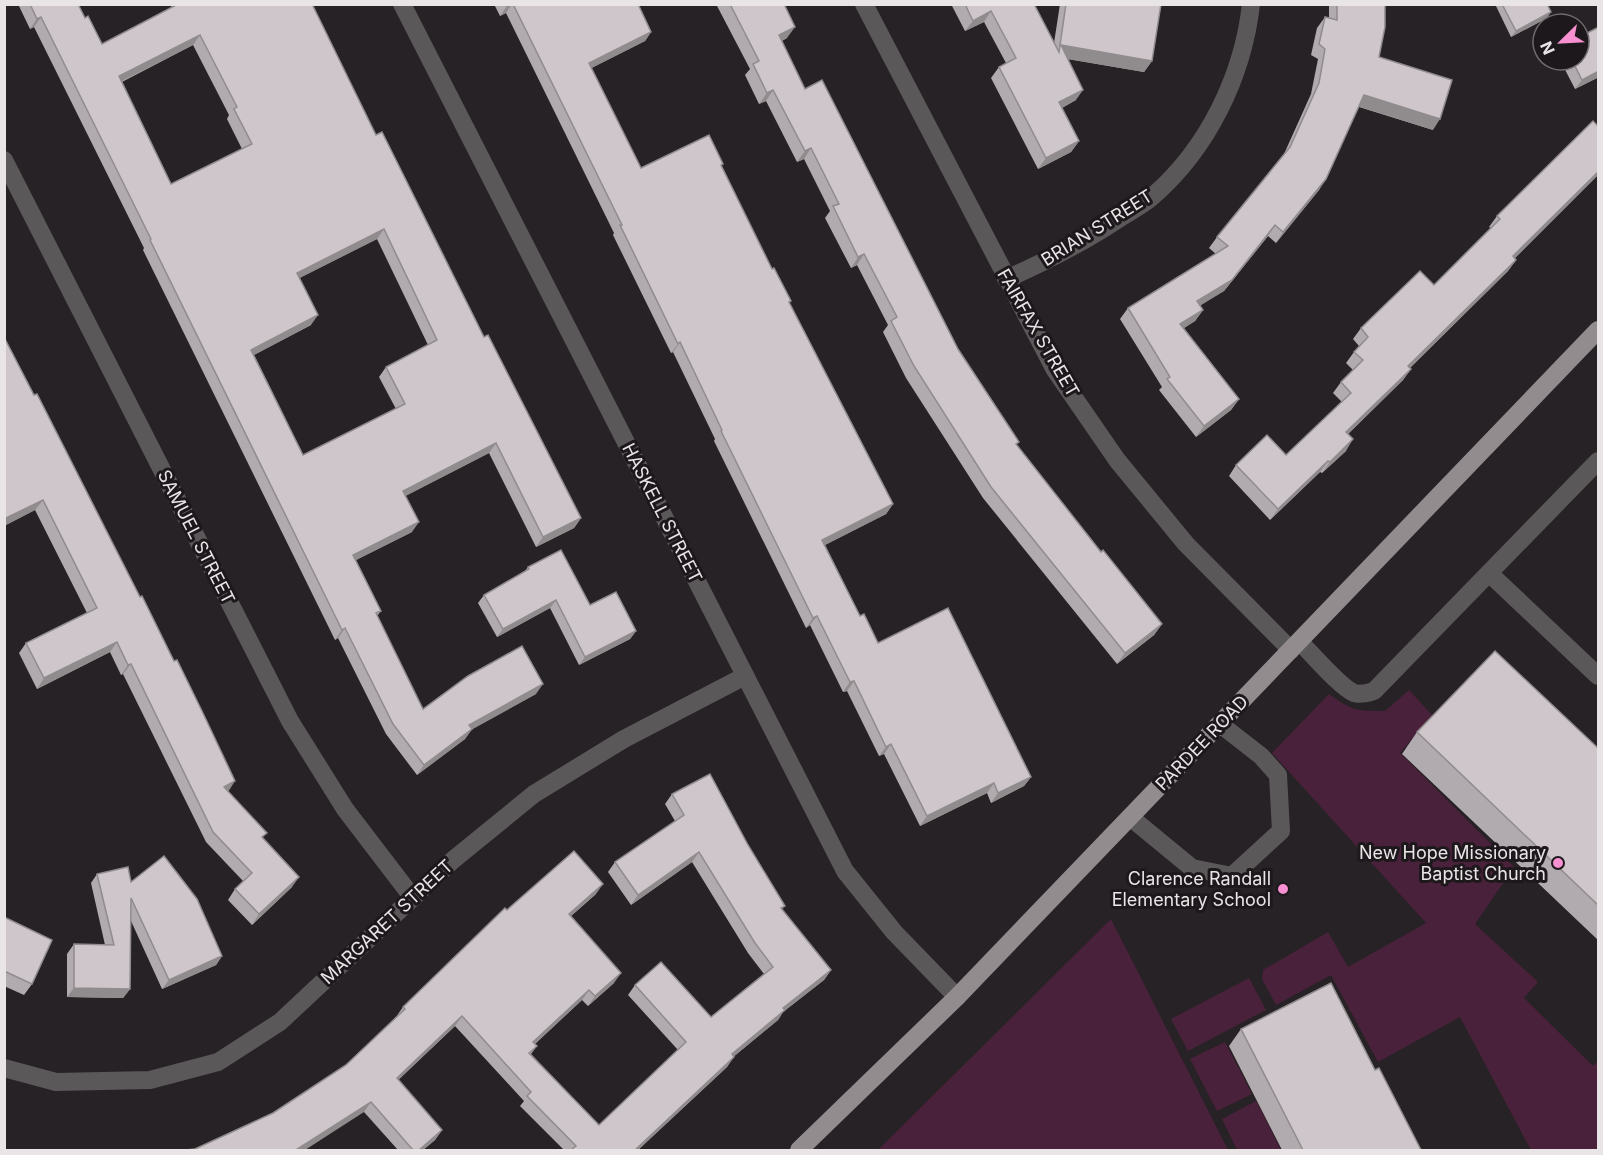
<svg xmlns="http://www.w3.org/2000/svg" width="1603" height="1155" viewBox="0 0 1603 1155" font-family="Inter,sans-serif">
  <style>
    .green { fill: #4a213b }
    .lines { fill: none; stroke-linecap: round; stroke-linejoin: round }
    .minor { stroke: #5b585a; stroke-width: 18 }
    .major { stroke: #928c8f; stroke-width: 18 }
    .wall { fill: #b1aaae; fill-rule: evenodd }
    .shaded-wall { fill: #908b8d }
    .building { fill: #cec6ca; stroke: #908b8d; stroke-width: 1.5; fill-rule: evenodd }
    .poi-dot { fill: #f690d0; stroke: #1d181b; stroke-width: 2 }
    .labels { text-anchor: middle; stroke-width: 6; stroke-linejoin: round; paint-order: stroke }
    .street-label { font-size: 18px; fill: #e9e5e7; stroke: #1d181b }
    .poi-label { font-size: 18px; fill: #e9e5e7; stroke: #1d181b; text-anchor: end }
  </style>
  <rect width="100%" height="100%" fill="#272225"/>
  <!-- green -->
  <g class="green">
    <path d="M1409,690L1432,715L1400,753L1514,867L1475,924L1538,982L1524,998L1593,1066L1598,1061V1150H1531L1460,1017L1378,1062L1331,975L1276,1005L1262,979L1263,970L1328,932L1348,967L1426,923L1272,753L1329,694C1352,711 1357,711 1385,711Z"/>
    <polygon points="1111,919 1228,1150 878,1150"/>
    <polygon points="1249,978 1266,1010 1188,1051 1171,1019"/>
    <polygon points="1225,1042 1252,1094 1217,1111 1190,1059"/>
    <polygon points="1256,1101 1281,1150 1237,1150 1222,1119"/>
  </g>
  <g class="lines">
    <!-- minor -->
    <g class="minor">
      <polyline points="402,4 845,871 894,932 957,997"/>
      <polyline points="864,4 1055,370 1117,460 1186,544 1291,650"/>
      <polyline points="4,160 290,721 345,809 413,898"/>
      <path d="M1006,279C1047,261 1086,241 1123,216C1133,210 1144,204 1153,196C1208,148 1243,76 1251,4"/>
      <polyline points="1490,574 1598,676"/>
      <path d="M1300,642C1312,654 1340,687 1354,693C1361,695 1368,693 1374,691L1598,461"/>
      <polyline points="1130,817 1192,868 1232,876 1281,831 1278,775 1261,756 1220,724"/>
      <polyline points="4,1068 56,1082 150,1080 218,1062 280,1022 453,860 534,794 624,739 745,676"/>
    </g>
    <!-- major -->
    <polyline class="major" points="799,1150 957,997 1598,330"/>
  </g>
  <!-- wall -->
  <g class="wall">
    <path d="M18,4H78L85,18L102,44L172,8L171,4H312L376,135L581,518L574,528L536,547L489,453L405,496L412,532L356,560L381,611L377,616L423,709L536,694L472,729L465,739L417,775L386,734L338,638L335,640L143,250L144,248L34,27L30,29ZM193,45L229,115L227,119L242,149L171,184L122,82ZM377,239L428,345L386,367L379,377L396,409L303,455L254,355L311,325L299,278Z"/>
    <polygon points="494,4 638,4 651,32 645,41 591,68 641,168 721,166 772,269 791,301 789,303 893,504 886,514 825,545 860,616 878,643 1031,777 1024,786 991,803 987,793 920,826 884,754 879,756 847,691 843,692 810,625 806,628 714,441 715,439 673,352 671,353 613,235 614,233 506,13 500,16"/>
    <polygon points="716,4 784,4 787,38 782,41 805,89 958,349 1017,445 1101,552 1162,624 1154,635 1117,664 983,498 906,378 883,332 888,325 857,265 851,268 825,218 830,211 804,159 797,162 766,101 759,104 745,75 750,69"/>
    <polygon points="951,4 1034,4 1054,43 1060,4 1161,4 1152,61 1144,72 1068,59 1076,100 1062,108 1079,141 1071,152 1038,169 991,78 999,67 1006,63 984,22 965,31"/>
    <polygon points="1329,4 1385,4 1379,57 1433,130 1359,107 1319,190 1276,243 1268,236 1224,291 1200,305 1203,310 1195,321 1184,328 1239,399 1231,410 1196,437 1159,390 1162,387 1120,319 1128,308 1216,254 1209,248 1217,237 1284,154 1311,94 1318,59 1311,55 1317,28 1325,17 1329,18"/>
    <polygon points="1495,4 1547,4 1547,18 1511,37"/>
    <polygon points="1560,60 1579,60 1599,77 1575,89"/>
    <polygon points="1599,127 1599,174 1515,258 1516,260 1508,271 1410,368 1411,369 1403,380 1348,434 1346,451 1322,473 1320,472 1270,520 1229,476 1236,465 1286,455 1342,402 1333,393 1341,382 1353,370 1346,363 1354,352 1359,346 1353,339 1361,328 1434,285 1491,228 1489,227 1497,216"/>
    <polygon points="4,337 228,791 263,838 292,887 252,925 228,900 235,889 243,881 206,842 123,674 121,675 110,652 37,689 19,653 26,643 87,613 35,510 4,526"/>
    <polygon points="528,567 590,605 636,631 630,639 579,665 550,608 497,637 478,603 484,595 525,571"/>
    <polygon points="1417,732 1599,749 1599,941 1402,754"/>
    <polygon points="672,794 748,845 785,906 782,909 831,970 824,980 783,1012 778,1020 734,1056 727,1067 638,1150 564,1150 520,1106 524,1101 455,1026 398,1080 442,1130 435,1140 423,1150 398,1150 364,1112 195,1149 273,1113 346,1065 396,1017 403,1007 507,910 596,894 571,916 614,983 588,1006 582,1000 535,1044 537,1046 531,1054 599,1125 678,1050 628,995 635,985 711,1017 764,974 748,953 692,862 631,905 608,872 615,862 675,821 665,804"/>
    <polygon points="97,874 131,882 222,956 216,965 162,989 131,921 130,989 123,998 67,997 67,954 74,944 105,945 91,883"/>
    <polygon points="4,917 32,984 24,995 4,986"/>
    <polygon points="1241,1029 1375,1070 1421,1150 1282,1150 1229,1046"/>
  </g>
  <!-- shaded-wall -->
  <g class="shaded-wall">
    <polygon points="510,4 512,4 506,13 500,16 507,6"/>
    <polygon points="991,11 984,22 965,31 973,21"/>
    <polygon points="1551,12 1547,18 1511,37 1516,31"/>
    <polygon points="41,17 34,27 30,29 37,19"/>
    <polygon points="795,27 787,38 771,46 779,35"/>
    <polygon points="651,32 645,41 582,73 589,63"/>
    <polygon points="200,35 193,45 112,86 119,76"/>
    <polygon points="1061,45 1152,61 1144,72 1055,57"/>
    <polygon points="1599,71 1599,77 1575,89 1582,80"/>
    <polygon points="773,90 766,101 759,104 767,93"/>
    <polygon points="1083,90 1076,100 1052,113 1059,102"/>
    <polygon points="1364,95 1440,119 1433,130 1357,106"/>
    <polygon points="1079,141 1071,152 1038,169 1046,158"/>
    <polygon points="811,148 804,159 797,162 805,151"/>
    <polygon points="1599,171 1599,174 1505,268 1513,256"/>
    <polygon points="1326,179 1319,190 1276,243 1283,232"/>
    <polygon points="1275,225 1268,236 1224,291 1190,312 1197,301"/>
    <polygon points="384,229 377,239 290,283 297,273"/>
    <polygon points="864,254 857,265 851,268 858,257"/>
    <polygon points="1516,260 1508,271 1400,377 1408,366"/>
    <polygon points="1203,310 1195,321 1173,335 1180,324"/>
    <polygon points="318,315 311,325 244,360 251,350"/>
    <polygon points="680,342 673,352 671,353 678,344"/>
    <polygon points="1411,369 1403,380 1339,443 1346,432"/>
    <polygon points="1239,399 1231,410 1196,437 1204,426"/>
    <polygon points="1353,439 1346,451 1322,473 1330,462"/>
    <polygon points="496,443 489,453 396,501 403,491"/>
    <polygon points="1328,461 1320,472 1270,520 1278,509"/>
    <polygon points="43,500 35,510 4,526 4,519"/>
    <polygon points="893,504 886,514 815,550 822,540"/>
    <polygon points="581,518 574,528 536,547 543,537"/>
    <polygon points="419,522 412,532 346,565 353,555"/>
    <polygon points="556,600 550,608 497,637 503,629"/>
    <polygon points="817,616 810,625 806,628 813,618"/>
    <polygon points="1162,624 1154,635 1117,664 1125,653"/>
    <polygon points="345,628 338,638 335,640 342,630"/>
    <polygon points="636,631 630,639 579,665 585,657"/>
    <polygon points="117,642 110,652 37,689 44,678"/>
    <polygon points="131,664 123,674 121,675 128,665"/>
    <polygon points="854,681 847,691 843,692 850,682"/>
    <polygon points="543,684 536,694 462,735 469,725"/>
    <polygon points="472,729 465,739 417,775 424,765"/>
    <polygon points="891,744 884,754 879,756 886,747"/>
    <polygon points="1031,777 1024,786 991,803 998,793"/>
    <polygon points="235,781 228,792 224,787"/>
    <polygon points="994,783 987,793 920,826 927,816"/>
    <polygon points="699,852 692,862 631,905 638,895"/>
    <polygon points="299,877 292,887 252,925 259,914"/>
    <polygon points="603,884 596,894 562,924 569,914"/>
    <polygon points="222,956 216,965 162,989 169,980"/>
    <polygon points="831,970 824,980 783,1012 778,1020 725,1064 732,1054 783,1008"/>
    <polygon points="621,973 614,983 588,1006 595,996"/>
    <polygon points="74,988 130,989 123,998 67,997"/>
    <polygon points="589,990 582,1000 526,1052 533,1042"/>
    <polygon points="462,1016 455,1026 390,1088 397,1078"/>
    <polygon points="734,1057 727,1067 638,1150 635,1150"/>
    <polygon points="371,1102 364,1112 305,1150 296,1150"/>
    <polygon points="442,1130 435,1140 423,1150 419,1150"/>
  </g>
  <!-- building -->
  <g class="building">
    <path d="M30,4H78L85,18L88,16L102,44L178,4H312L376,135L382,132L484,337L488,335L581,518L543,537L496,443L403,491L419,522L353,555L381,611L376,613L423,709L468,676L522,646L543,684L469,725L472,729L424,765L393,724L345,628L342,630L150,240L151,239L41,17L37,19ZM200,35L237,107L234,109L252,144L171,184L119,76ZM384,229L437,340L386,367L405,404L303,455L251,350L318,315L297,273Z"/>
    <polygon points="513,4 638,4 651,32 589,63 641,168 709,135 723,164 721,165 772,269 774,268 791,301 789,302 893,504 822,540 860,616 864,614 878,643 948,608 1031,777 998,793 994,783 927,816 891,744 886,747 854,681 850,682 817,616 813,618 721,431 722,430 680,342 678,344 620,225 622,225"/>
    <polygon points="730,4 784,4 795,27 779,35 805,89 822,80 958,349 1019,442 1016,444 1101,552 1103,550 1162,624 1125,653 991,487 914,366 891,321 897,317 864,254 858,257 833,206 839,204 811,148 805,151 773,90 767,93 753,64 759,61"/>
    <polygon points="965,4 1034,4 1059,52 1066,4 1161,4 1152,61 1061,45 1083,90 1059,102 1079,141 1046,158 999,67 1016,58 991,11 973,21"/>
    <polygon points="1337,4 1385,4 1385,27 1379,57 1452,80 1440,119 1364,95 1326,179 1283,232 1275,225 1232,280 1197,301 1203,310 1180,324 1239,399 1204,426 1167,379 1170,377 1128,308 1228,246 1217,237 1290,147 1319,83 1325,49 1319,44 1325,17 1337,20"/>
    <polygon points="1502,4 1547,4 1551,12 1516,31"/>
    <polygon points="1599,27 1599,71 1582,80 1572,60 1579,60 1579,37"/>
    <polygon points="1593,121 1599,127 1599,171 1513,256 1516,260 1408,366 1411,369 1346,432 1353,439 1330,462 1328,461 1278,509 1236,465 1267,435 1286,455 1351,393 1341,382 1363,360 1354,352 1368,337 1361,328 1420,271 1434,285 1500,219 1497,216"/>
    <polygon points="4,337 34,395 37,394 140,597 142,596 174,661 177,660 202,711 235,781 224,787 267,833 262,837 299,877 259,914 235,889 252,873 213,832 131,664 128,665 117,642 44,678 26,643 97,608 43,500 4,519"/>
    <polygon points="561,550 590,605 616,592 636,631 585,657 556,600 503,629 484,595 529,569 528,567"/>
    <polygon points="1495,651 1599,749 1599,906 1417,732"/>
    <polygon points="710,774 748,845 785,906 781,908 831,970 783,1008 785,1010 732,1054 734,1057 635,1150 571,1150 576,1146 527,1096 531,1092 462,1016 397,1078 442,1130 419,1150 413,1150 371,1102 296,1150 186,1150 195,1149 273,1113 346,1065 405,1009 403,1007 505,908 507,910 574,851 603,884 569,914 621,973 595,996 589,990 533,1042 537,1046 529,1053 599,1125 686,1042 635,985 661,962 711,1017 773,967 755,943 699,852 638,895 615,862 684,815 672,794"/>
    <polygon points="164,856 197,899 222,956 169,980 131,898 130,989 74,988 74,944 114,945 97,874 128,867 131,882"/>
    <polygon points="4,917 52,940 32,984 4,971"/>
    <polygon points="1331,983 1375,1070 1379,1068 1421,1150 1303,1150 1241,1029"/>
  </g>
  <!-- markers -->
  <g class="poi-dot">
    <circle cx="1558" cy="863" r="6"/>
    <circle cx="1283" cy="889" r="6"/>
  </g>
  <g class="labels">
    <!-- street labels -->
    <g class="street-label">
      <text transform="translate(1097 228) rotate(-32)" y="6">BRIAN STREET</text>
      <text transform="translate(1038 333) rotate(60)" y="6">FAIRFAX STREET</text>
      <text transform="translate(662 513) rotate(63)" y="6">HASKELL STREET</text>
      <text transform="translate(196 537) rotate(63)" y="6">SAMUEL STREET</text>
      <text transform="translate(1202 743) rotate(-46)" y="6">PARDEE ROAD</text>
      <text transform="translate(387 922) rotate(-43)" y="6">MARGARET STREET</text>
    </g>
    <!-- poi labels -->
    <g class="poi-label">
      <text x="1546" y="859">New Hope Missionary<tspan x="1546" dy="21">Baptist Church</tspan></text>
      <text x="1271" y="885">Clarence Randall<tspan x="1271" dy="21">Elementary School</tspan></text>
    </g>
  </g>
  <!-- border -->
  <rect width="1603" height="1155" fill="none" stroke="#e9e5e7" stroke-width="12"/>
  <!-- north arrow -->
  <g transform="translate(1561 42) rotate(246)"><circle r="28" fill="#1d181b" stroke="#6f6a6d" stroke-width="1.5"/>
  <path d="M0-4.5L10 22L0 15L-10 22Z" fill="#f690d0"/>
  <text y="-9" font-size="16" font-weight="bold" text-anchor="middle" fill="#e9e5e7">N</text>
  </g>
</svg>
